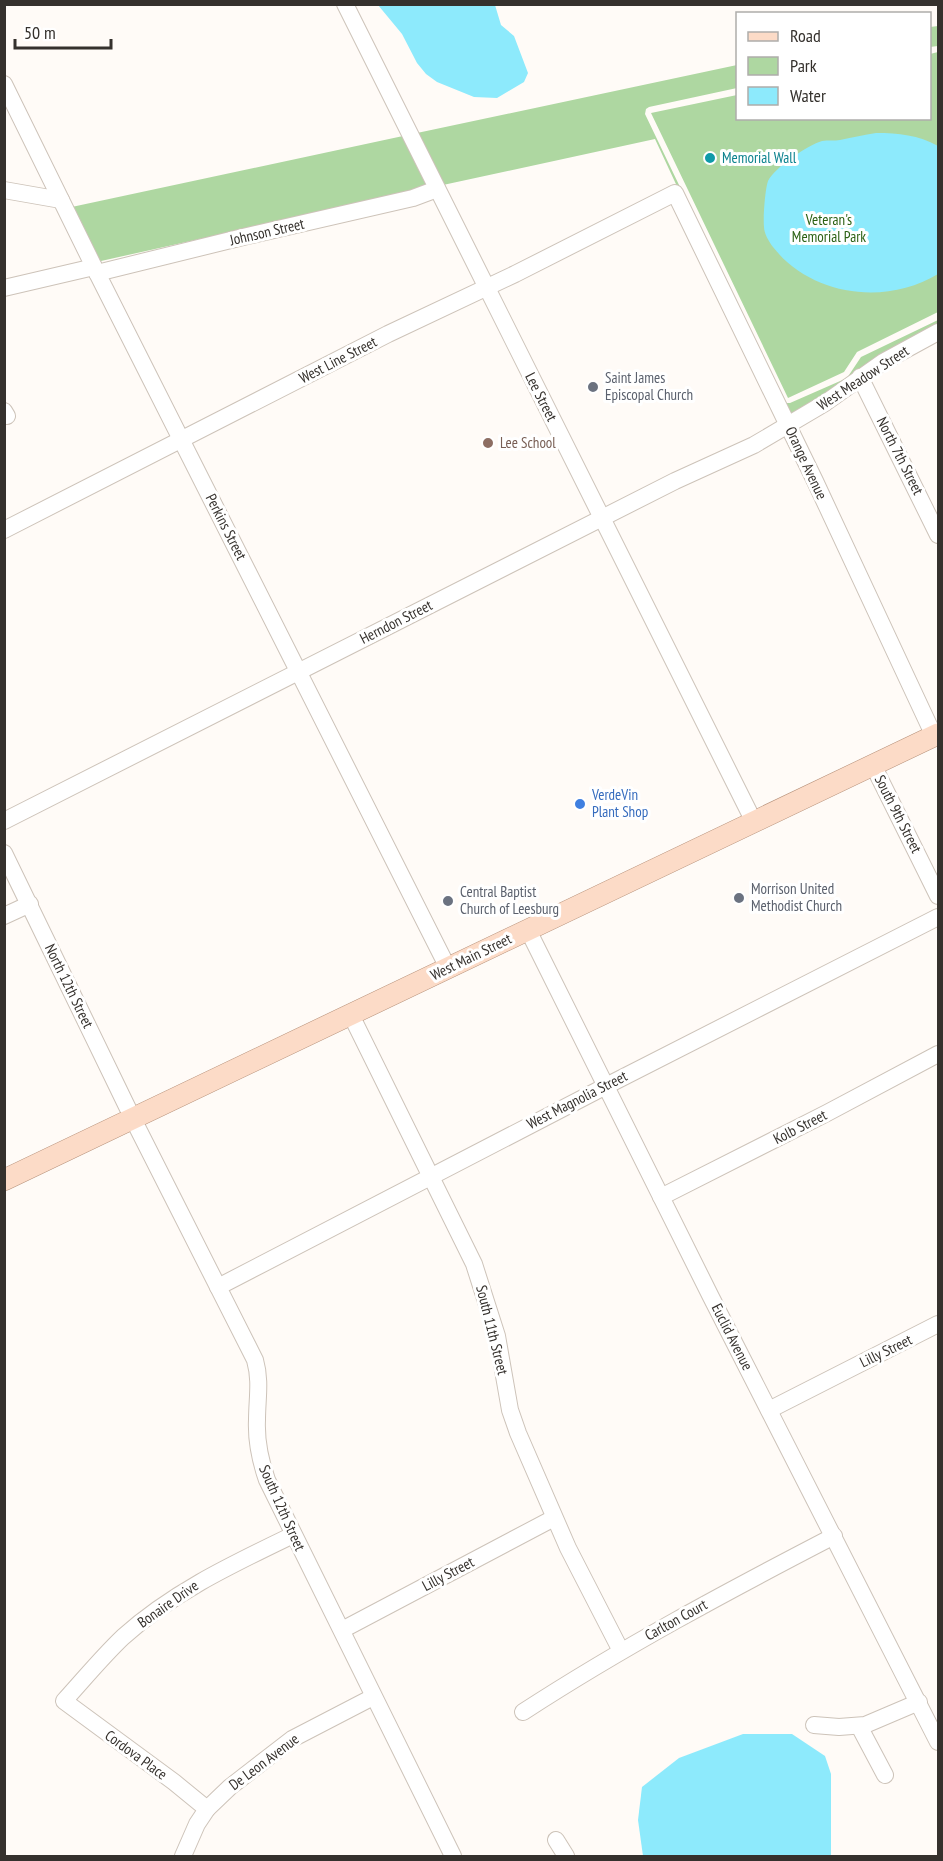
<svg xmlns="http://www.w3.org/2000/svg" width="943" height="1861" viewBox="0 0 943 1861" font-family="'PT Sans Narrow',sans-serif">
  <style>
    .green { fill: #aed7a1 }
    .water { fill: #8deafc }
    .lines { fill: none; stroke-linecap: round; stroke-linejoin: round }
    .minor-casing { stroke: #cdc3b9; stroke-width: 18 }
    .major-casing { stroke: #b59079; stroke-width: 22 }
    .minor { stroke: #fff; stroke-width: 16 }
    .major { stroke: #fcdbc7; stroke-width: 21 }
    .culture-dot { fill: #0f9aa8; stroke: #fff; stroke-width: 2 }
    .worship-dot { fill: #6b7280; stroke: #fff; stroke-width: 2 }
    .education-dot { fill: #8d6e63; stroke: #fff; stroke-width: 2 }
    .shop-dot { fill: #3f7fe0; stroke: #fff; stroke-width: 2 }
    .labels { text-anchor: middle; stroke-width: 6; stroke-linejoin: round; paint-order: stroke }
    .culture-label { font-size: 15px; fill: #0d838f; stroke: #fff; text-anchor: start }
    .park-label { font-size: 15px; fill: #2c6114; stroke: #fff }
    .street-label { font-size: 15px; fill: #35312d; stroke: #fff }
    .worship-label { font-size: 15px; fill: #5b616d; stroke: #fff; text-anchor: start }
    .education-label { font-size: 15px; fill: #785e54; stroke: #fff; text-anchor: start }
    .shop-label { font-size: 15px; fill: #366cbe; stroke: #fff; text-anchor: start }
  </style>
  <rect width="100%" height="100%" fill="#fffbf7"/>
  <!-- green -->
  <g class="green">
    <polygon points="938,26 938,46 930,47 930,27"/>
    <polygon points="938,52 938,312 857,352 844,372 788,398 651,113 737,95 738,118 930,118 930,54"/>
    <polygon points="737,65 737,88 649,107 646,109 645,114 782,400 785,403 790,403 847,378 861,357 938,320 938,329 787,423 655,139 443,185 417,133"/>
    <polygon points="403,136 429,188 92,263 67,208"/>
  </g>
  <!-- water -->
  <g class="water">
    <polygon points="378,5 495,5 501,25 514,36 528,73 524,82 497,98 474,97 437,82 426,74 417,63 402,34"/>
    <path d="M876,133C899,133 918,135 938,146V274C886,306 811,296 773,247C769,242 764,233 764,227C763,217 765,190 768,181C775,167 808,145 822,141C828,140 835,141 840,140C853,137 864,135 876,133Z"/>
    <polygon points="743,1734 792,1734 825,1756 831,1774 831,1856 643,1856 638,1820 642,1787 679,1758"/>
  </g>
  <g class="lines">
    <defs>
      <g id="minor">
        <polyline points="345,4 754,822"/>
        <polyline points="4,84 94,267 448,968"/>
        <polyline points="4,190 61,200"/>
        <polyline points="97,273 243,237 413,198 437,189"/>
        <polyline points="4,288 94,267"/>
        <polyline points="860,377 938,535"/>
        <polyline points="4,411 7,416"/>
        <polyline points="4,530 388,334 515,274 675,193 815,481 934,736"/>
        <polyline points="873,765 938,896"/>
        <polyline points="4,821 675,481 754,445 825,403 883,362 938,332"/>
        <path d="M4,853L133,1119L255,1360C261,1381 257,1399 257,1420C256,1441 260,1460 267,1480L453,1856"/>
        <polyline points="4,916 30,904"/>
        <polyline points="528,930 711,1297 938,1742"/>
        <polyline points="351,1015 474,1264 497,1336 510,1410 518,1433 568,1548 621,1651"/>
        <polyline points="661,1197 827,1113 938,1054"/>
        <polyline points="218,1287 606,1086 938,917"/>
        <polyline points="769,1410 938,1324"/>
        <polyline points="342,1630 554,1518"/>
        <path d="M523,1712C623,1647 728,1591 834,1536"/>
        <polyline points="814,1725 839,1727 865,1725 919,1702"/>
        <polyline points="859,1726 885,1775"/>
        <path d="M207,1809L174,1782L64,1701C84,1679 102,1657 123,1637C173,1592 233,1564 293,1535"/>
        <polyline points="556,1840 566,1856"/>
        <polyline points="183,1856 197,1824 207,1809 230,1787 292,1739 373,1697"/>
      </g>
      <polyline id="major" points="4,1180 938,734"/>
    </defs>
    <!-- minor casing -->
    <use href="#minor" class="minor-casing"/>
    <!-- major casing -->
    <use href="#major" class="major-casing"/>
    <!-- minor -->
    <use href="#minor" class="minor"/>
    <!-- major -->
    <use href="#major" class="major"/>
  </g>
  <!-- markers -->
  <circle class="culture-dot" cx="710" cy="158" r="6"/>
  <g class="worship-dot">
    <circle cx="593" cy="387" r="6"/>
    <circle cx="739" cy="898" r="6"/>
    <circle cx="448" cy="901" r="6"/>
  </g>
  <circle class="education-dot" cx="488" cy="443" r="6"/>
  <circle class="shop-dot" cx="580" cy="804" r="6"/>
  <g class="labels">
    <!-- culture labels -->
    <g class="culture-label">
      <text x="722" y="163">Memorial Wall</text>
    </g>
    <!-- park labels -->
    <g class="park-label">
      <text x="829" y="225">Veteran's<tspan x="829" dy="17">Memorial Park</tspan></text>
    </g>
    <!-- street labels -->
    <g class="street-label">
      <text transform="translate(267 232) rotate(-13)" y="5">Johnson Street</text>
      <text transform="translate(338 360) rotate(-27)" y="5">West Line Street</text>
      <text transform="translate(863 378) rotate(-33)" y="5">West Meadow Street</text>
      <text transform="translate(541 397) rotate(63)" y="5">Lee Street</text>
      <text transform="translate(900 456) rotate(63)" y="5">North 7th Street</text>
      <text transform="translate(806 463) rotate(65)" y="5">Orange Avenue</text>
      <text transform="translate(226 527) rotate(63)" y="5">Perkins Street</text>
      <text transform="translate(396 622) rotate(-27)" y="5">Herndon Street</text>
      <text transform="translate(898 814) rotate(63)" y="5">South 9th Street</text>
      <text transform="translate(471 957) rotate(-26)" y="5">West Main Street</text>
      <text transform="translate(69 986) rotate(64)" y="5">North 12th Street</text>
      <text transform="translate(577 1100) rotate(-27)" y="5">West Magnolia Street</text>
      <text transform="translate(800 1127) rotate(-27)" y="5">Kolb Street</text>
      <text transform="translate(492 1330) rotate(76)" y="5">South 11th Street</text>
      <text transform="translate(732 1337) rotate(63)" y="5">Euclid Avenue</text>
      <text transform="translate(886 1351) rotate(-26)" y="5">Lilly Street</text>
      <text transform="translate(282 1508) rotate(66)" y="5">South 12th Street</text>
      <text transform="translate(448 1574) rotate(-28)" y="5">Lilly Street</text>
      <text transform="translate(168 1604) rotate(-35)" y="5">Bonaire Drive</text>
      <text transform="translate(676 1620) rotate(-29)" y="5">Carlton Court</text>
      <text transform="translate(136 1755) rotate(36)" y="5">Cordova Place</text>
      <text transform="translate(264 1762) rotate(-37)" y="5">De Leon Avenue</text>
    </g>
    <!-- worship labels -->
    <g class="worship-label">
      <text x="605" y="383">Saint James<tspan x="605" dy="17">Episcopal Church</tspan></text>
      <text x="751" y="894">Morrison United<tspan x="751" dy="17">Methodist Church</tspan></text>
      <text x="460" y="897">Central Baptist<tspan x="460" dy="17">Church of Leesburg</tspan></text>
    </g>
    <!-- education labels -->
    <g class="education-label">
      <text x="500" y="448">Lee School</text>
    </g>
    <!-- shop labels -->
    <g class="shop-label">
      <text x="592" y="800">VerdeVin<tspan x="592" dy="17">Plant Shop</tspan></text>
    </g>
  </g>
  <!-- border -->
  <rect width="943" height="1861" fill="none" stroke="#35312d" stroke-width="12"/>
  <!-- legend -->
  <rect x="736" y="12" width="195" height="108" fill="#ffffff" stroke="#aeadab" stroke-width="1.5"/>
  <rect x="748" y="32" width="30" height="9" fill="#fcdbc7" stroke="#aeadab" stroke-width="1.5"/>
  <text x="790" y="42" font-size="18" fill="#35312d">Road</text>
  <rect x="748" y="57" width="30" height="18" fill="#aed7a1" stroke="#aeadab" stroke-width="1.5"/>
  <text x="790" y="72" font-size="18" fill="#35312d">Park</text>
  <rect x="748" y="87" width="30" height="18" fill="#8deafc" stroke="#aeadab" stroke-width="1.5"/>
  <text x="790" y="102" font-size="18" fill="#35312d">Water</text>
  <!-- scale -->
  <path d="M15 39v9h96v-9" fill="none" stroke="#35312d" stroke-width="3"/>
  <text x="24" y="39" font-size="18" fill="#35312d" stroke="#ffffff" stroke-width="4.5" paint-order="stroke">50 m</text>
</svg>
